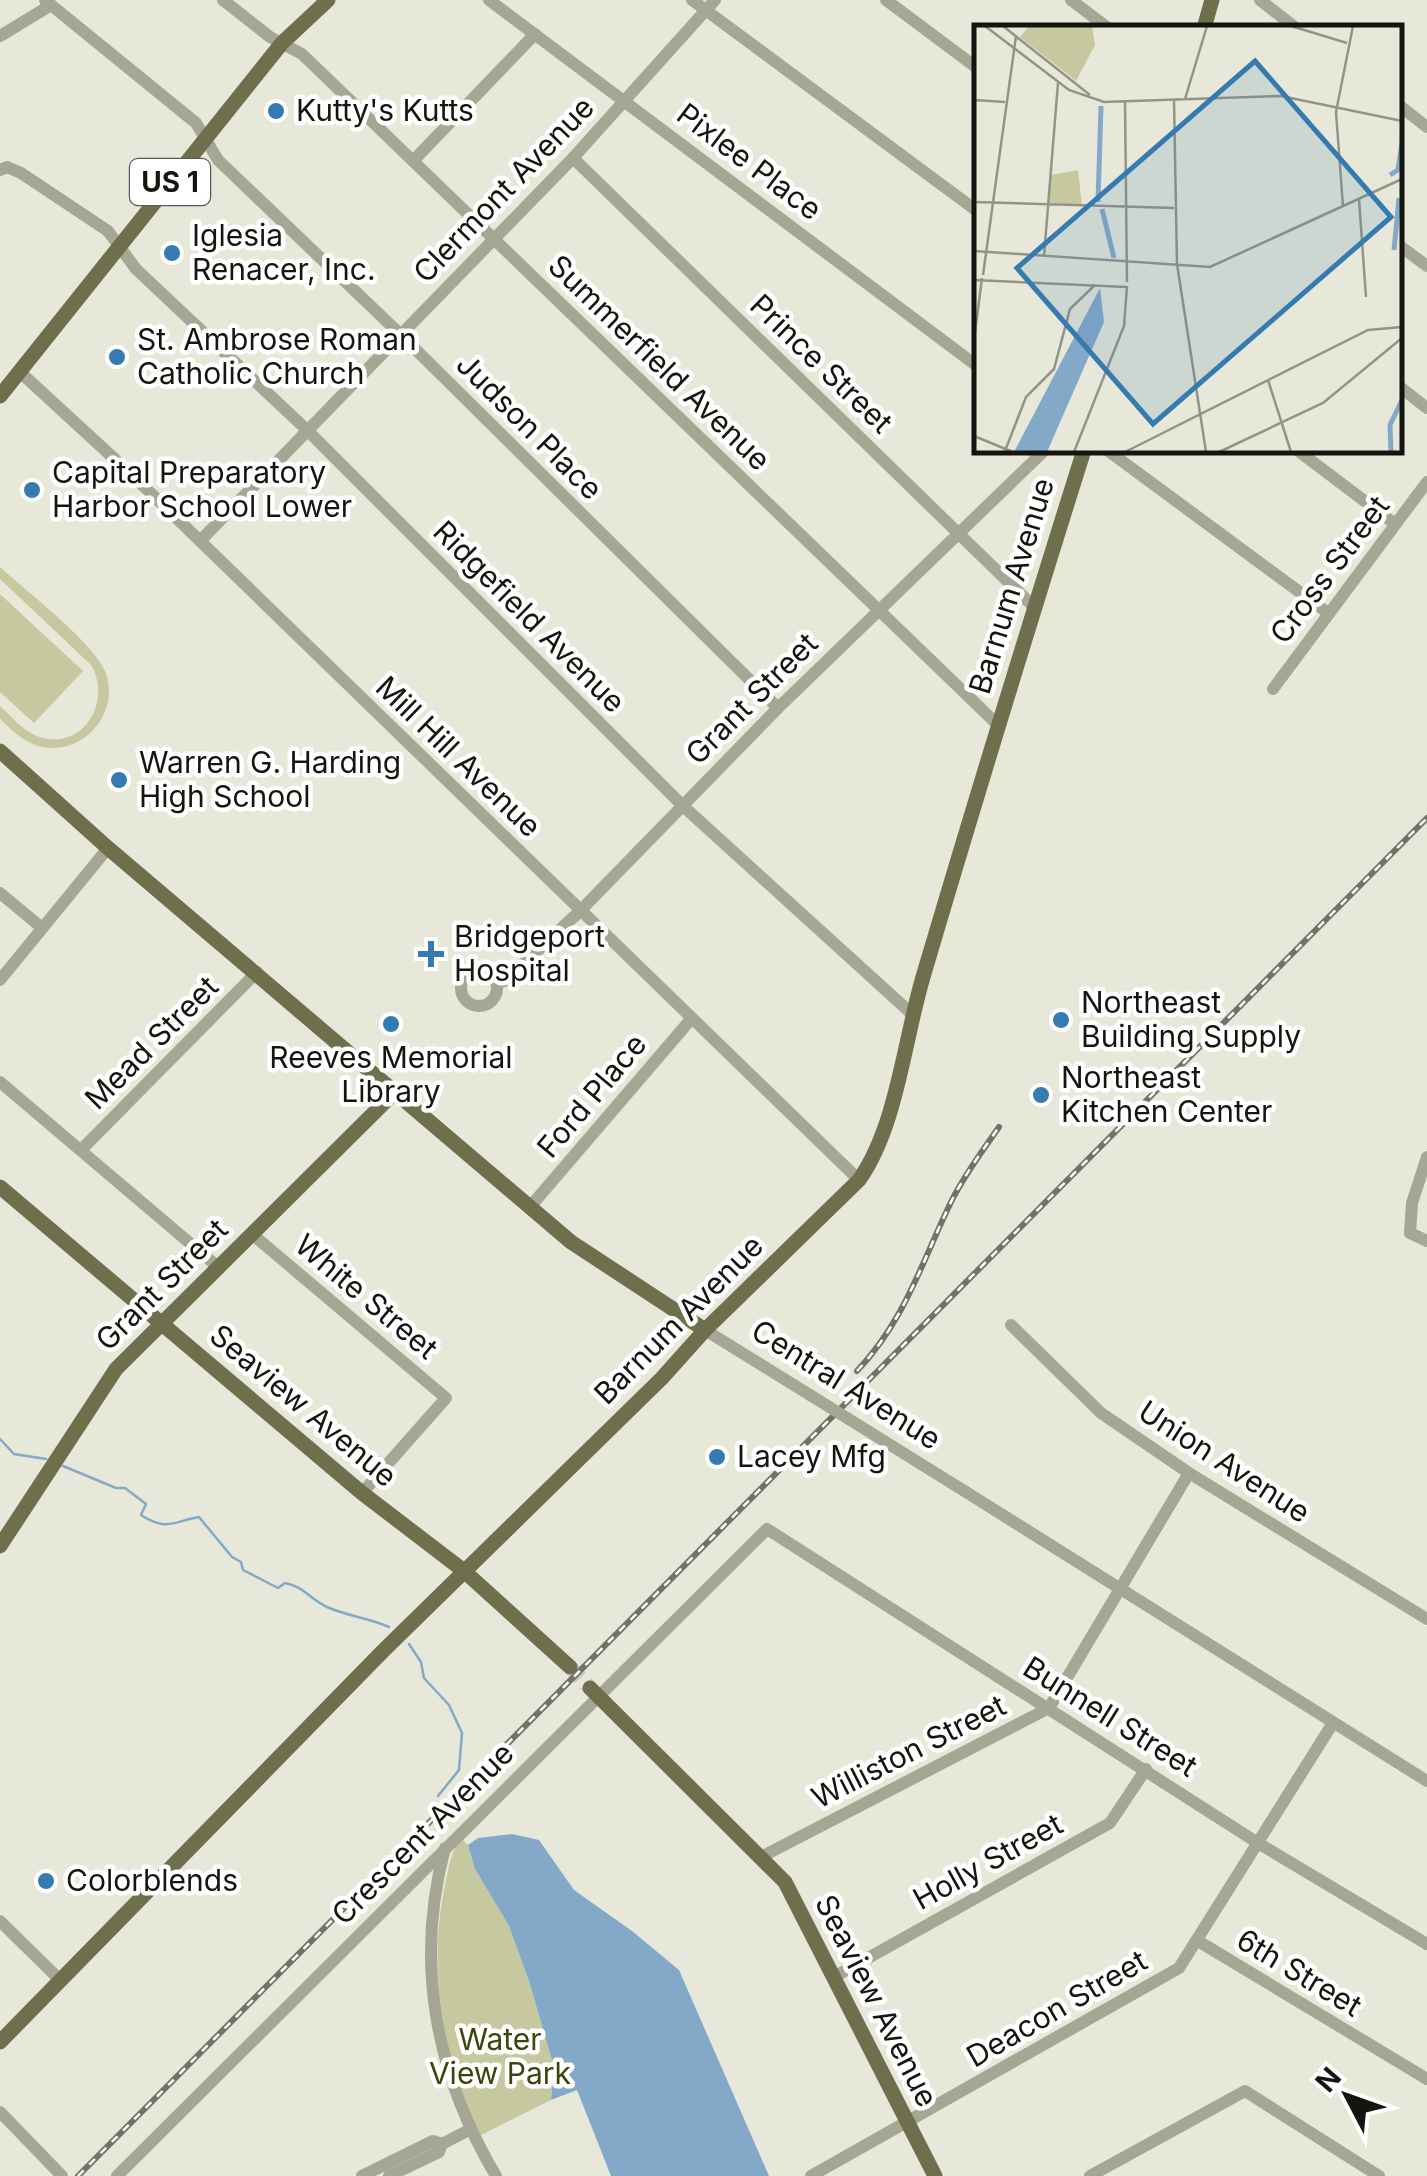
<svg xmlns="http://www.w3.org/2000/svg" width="1427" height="2176" viewBox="0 0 1427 2176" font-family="Inter,sans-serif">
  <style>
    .green { fill: #c6c9a0 }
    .water { fill: #84a9c8 }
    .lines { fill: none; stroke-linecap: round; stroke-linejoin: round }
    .stream { stroke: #84a9c8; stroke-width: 2.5 }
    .major-tunnel { stroke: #c7c8bb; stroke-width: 15; stroke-dasharray: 15 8; stroke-linecap: butt }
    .minor { stroke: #a5a693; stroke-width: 12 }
    .major { stroke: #6e704d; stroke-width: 15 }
    .rail-casing { stroke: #717268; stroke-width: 6 }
    .rail { stroke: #fff; stroke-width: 2.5; stroke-dasharray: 8; stroke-linecap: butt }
    .minor-bridge { stroke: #a5a693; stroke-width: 12 }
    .poi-dot { fill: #357ab0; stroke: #fff; stroke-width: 4 }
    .labels { text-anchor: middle; stroke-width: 9; stroke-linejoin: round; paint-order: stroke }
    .shield { fill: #fff; stroke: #5a5b57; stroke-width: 2.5 }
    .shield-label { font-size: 28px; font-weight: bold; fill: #14150f }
    .poi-label { font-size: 30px; fill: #14150f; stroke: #fff; text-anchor: start }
    .street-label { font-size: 30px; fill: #14150f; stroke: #fff }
    .park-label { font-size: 30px; fill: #41430d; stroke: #fff }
    .inset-river { fill: none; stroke: #84a9c8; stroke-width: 5 }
    .inset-road { fill: none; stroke: #939488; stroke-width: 2.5 }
    .view { fill: #357ab0; fill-opacity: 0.15; stroke: #357ab0; stroke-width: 5 }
    .inset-edge { fill: none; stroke: #14150f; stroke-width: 5 }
  </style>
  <rect width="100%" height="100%" fill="#e7e8d9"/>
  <!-- green -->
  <g class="green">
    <path d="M0,567C25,590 93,642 105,671C122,713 82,758 38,746C22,741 12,730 0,719V706C11,716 22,730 37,736C82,753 113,702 91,665L0,579Z"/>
    <polygon points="0,594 83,671 34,723 0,692"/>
    <path d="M462,1839L468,1845L475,1869L509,1926L529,1981L554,2067L551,2100L479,2136C443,2055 426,1969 446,1881C449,1865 451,1851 462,1839Z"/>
  </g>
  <!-- water -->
  <polygon class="water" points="512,1834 539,1840 574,1890 632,1931 679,1970 769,2176 611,2176 577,2090 551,2100 554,2067 529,1981 509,1926 475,1869 468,1845 478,1838"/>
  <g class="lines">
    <!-- stream -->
    <g class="stream">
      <polyline points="0,1439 14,1454 46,1459"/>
      <path d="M63,1466L116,1488H125L146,1504L141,1515C167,1532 175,1521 199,1517L232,1557L241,1562L243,1570L278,1588L285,1583C303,1586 310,1599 327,1607C347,1616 369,1618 389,1627"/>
      <polyline points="409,1644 421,1662 424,1678 449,1705 462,1733 459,1770 438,1796"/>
    </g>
    <!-- major-tunnel -->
    <polyline class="major-tunnel" points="570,1667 590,1688"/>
    <!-- minor -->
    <g class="minor">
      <polyline points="45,0 196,123 218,160 400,334 778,708"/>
      <polyline points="223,0 270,37 302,54 998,725"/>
      <polyline points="489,0 977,366"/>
      <polyline points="692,0 977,211"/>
      <polyline points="886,0 977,68"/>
      <polyline points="1071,0 1108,28"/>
      <polyline points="1260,0 1296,28"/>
      <polyline points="0,36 51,5"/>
      <polyline points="1400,106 1427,127"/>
      <polyline points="573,158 1034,607"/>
      <polyline points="413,161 535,34"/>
      <polyline points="0,170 7,167 21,173 108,231 136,269 308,431 683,806 912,1014"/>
      <polyline points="1400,246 1427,266"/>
      <polyline points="20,372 131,474 859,1180"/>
      <polyline points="1400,387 1427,408"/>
      <polyline points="1107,450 1328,613"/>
      <polyline points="1297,450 1395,524"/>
      <polyline points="200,541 573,158 715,0"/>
      <polyline points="1273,689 1427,482"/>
      <polyline points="0,893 41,927"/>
      <circle cx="479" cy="988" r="18"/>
      <polyline points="0,980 108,848"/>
      <polyline points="496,983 505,981 580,911 778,708 1045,450"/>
      <polyline points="0,1082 218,1267"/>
      <polyline points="82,1149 257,972"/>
      <polyline points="1427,1157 1412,1203 1410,1233 1427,1241"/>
      <polyline points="530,1207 692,1018"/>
      <polyline points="252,1234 446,1398 362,1493"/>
      <polyline points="1011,1325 1101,1413 1189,1473 1427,1619"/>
      <polyline points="705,1330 810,1395"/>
      <polyline points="966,1492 1427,1781"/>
      <path d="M445,1848C414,1963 436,2075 496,2176"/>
      <polyline points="761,1857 1049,1708 1189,1473"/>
      <polyline points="0,1921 61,1981"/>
      <polyline points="1198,1941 1427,2079"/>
      <polyline points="834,1977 1110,1823 1146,1769"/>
      <polyline points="0,2112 62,2176"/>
      <polyline points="117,2176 767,1529 1258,1843 1427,1944"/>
      <polyline points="362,2176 433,2141 442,2144"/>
      <polyline points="389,2176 439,2152 442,2144 469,2130"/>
      <polyline points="811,2176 1179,1968 1333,1723"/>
      <polyline points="1090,2176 1245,2091 1379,2176"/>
    </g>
    <!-- major -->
    <g class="major">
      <polyline points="1204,28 1212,0"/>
      <polyline points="0,396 282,43 328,0"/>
      <polyline points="0,751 108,848 571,1242 705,1330"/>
      <polyline points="0,1187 362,1493 464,1571 570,1667"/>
      <polyline points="0,1546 116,1369 396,1091"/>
      <polyline points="590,1688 785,1882 935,2176"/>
      <path d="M0,2042L384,1650L662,1378L705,1330L859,1180C897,1126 904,1041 923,977C975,801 1029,625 1084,450"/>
    </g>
    <defs>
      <g id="rail">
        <path d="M857,1371C906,1319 922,1261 952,1200C965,1174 983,1150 999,1127"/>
        <polyline points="78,2176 1427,818"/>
      </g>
    </defs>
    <!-- rail casing -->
    <use href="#rail" class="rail-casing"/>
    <!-- rail -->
    <use href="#rail" class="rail"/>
    <!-- minor-bridge -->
    <polyline class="minor-bridge" points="810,1395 966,1492"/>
  </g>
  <!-- markers -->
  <g class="poi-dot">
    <circle cx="276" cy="111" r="10"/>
    <circle cx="172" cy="253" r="10"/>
    <circle cx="117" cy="357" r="10"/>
    <circle cx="32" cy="490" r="10"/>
    <circle cx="119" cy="780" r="10"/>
    <path d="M426 939h10v10h10v10h-10v10h-10v-10h-10v-10h10z"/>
    <circle cx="1061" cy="1020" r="10"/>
    <circle cx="391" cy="1024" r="10"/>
    <circle cx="1041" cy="1095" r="10"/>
    <circle cx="717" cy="1457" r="10"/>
    <circle cx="46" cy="1881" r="10"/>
  </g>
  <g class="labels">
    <!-- shield labels -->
    <rect class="shield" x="130" y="159" width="80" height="46" rx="8"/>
    <g class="shield-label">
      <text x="170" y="192">US 1</text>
    </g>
    <!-- poi labels -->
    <g class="poi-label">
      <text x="296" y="121">Kutty's Kutts</text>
      <text x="192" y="246">Iglesia<tspan x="192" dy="34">Renacer, Inc.</tspan></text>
      <text x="137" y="350">St. Ambrose Roman<tspan x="137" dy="34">Catholic Church</tspan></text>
      <text x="52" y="483">Capital Preparatory<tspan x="52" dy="34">Harbor School Lower</tspan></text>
      <text x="139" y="773">Warren G. Harding<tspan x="139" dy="34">High School</tspan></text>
      <text x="454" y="947">Bridgeport<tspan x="454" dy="34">Hospital</tspan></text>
      <text x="1081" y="1013">Northeast<tspan x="1081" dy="34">Building Supply</tspan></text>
      <text x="391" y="1068" text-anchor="middle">Reeves Memorial<tspan x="391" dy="34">Library</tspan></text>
      <text x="1061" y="1088">Northeast<tspan x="1061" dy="34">Kitchen Center</tspan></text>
      <text x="737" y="1467">Lacey Mfg</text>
      <text x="66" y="1891">Colorblends</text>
    </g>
    <!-- street labels -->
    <g class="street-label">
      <text transform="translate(749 162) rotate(37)" y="10">Pixlee Place</text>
      <text transform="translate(504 190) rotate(-46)" y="10">Clermont Avenue</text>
      <text transform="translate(659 363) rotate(44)" y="10">Summerfield Avenue</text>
      <text transform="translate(821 364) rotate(44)" y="10">Prince Street</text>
      <text transform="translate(529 427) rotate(45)" y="10">Judson Place</text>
      <text transform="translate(1330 570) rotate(-53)" y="10">Cross Street</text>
      <text transform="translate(1012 586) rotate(-73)" y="10">Barnum Avenue</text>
      <text transform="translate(529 617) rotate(45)" y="10">Ridgefield Avenue</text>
      <text transform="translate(752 699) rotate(-45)" y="10">Grant Street</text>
      <text transform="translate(458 757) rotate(44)" y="10">Mill Hill Avenue</text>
      <text transform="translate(152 1043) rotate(-45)" y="10">Mead Street</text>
      <text transform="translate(592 1096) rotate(-50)" y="10">Ford Place</text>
      <text transform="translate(162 1285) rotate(-45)" y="10">Grant Street</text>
      <text transform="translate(366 1297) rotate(40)" y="10">White Street</text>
      <text transform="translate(679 1320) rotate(-45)" y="10">Barnum Avenue</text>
      <text transform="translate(846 1385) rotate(32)" y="10">Central Avenue</text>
      <text transform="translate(303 1406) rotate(40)" y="10">Seaview Avenue</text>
      <text transform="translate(1224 1462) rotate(33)" y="10">Union Avenue</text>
      <text transform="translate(1110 1717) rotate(32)" y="10">Bunnell Street</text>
      <text transform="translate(909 1752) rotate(-27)" y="10">Williston Street</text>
      <text transform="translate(423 1834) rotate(-45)" y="10">Crescent Avenue</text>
      <text transform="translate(988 1862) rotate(-29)" y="10">Holly Street</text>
      <text transform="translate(1299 1973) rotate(31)" y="10">6th Street</text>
      <text transform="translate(876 2001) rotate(63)" y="10">Seaview Avenue</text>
      <text transform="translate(1057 2009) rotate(-30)" y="10">Deacon Street</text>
    </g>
    <!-- park labels -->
    <g class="park-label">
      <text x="500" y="2050">Water<tspan x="500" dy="34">View Park</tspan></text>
    </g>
  </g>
  <!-- overview -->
  <g transform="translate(974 25)">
    <rect width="428" height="428" fill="#e7e8d9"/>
    <path d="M55,1H118L121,20L102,56L46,12ZM104,145L108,181L75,179L77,150Z" fill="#c6c9a0"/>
    <path d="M126,263L130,297L73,427H40Z" fill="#84a9c8"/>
    <path class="inset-river" d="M416,150L424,145L428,118M124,177L127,81M128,184L140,233M420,225L425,173M417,427L416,400L428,375"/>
    <path class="inset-road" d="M11,1L95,65L130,77L307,71L428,96M29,1L116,70M317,1L373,18M211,74L233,1M0,75L31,77M200,75L203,239M151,76L153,257M385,174L392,272M0,177L200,183M369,181L362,87L379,1M0,226L236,242L428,154M70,231L84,58M203,239L232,427M9,250L42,11M0,255L152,262M0,315L8,253M294,355L317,427M0,411L39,427M31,426L52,372L80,344L96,284L121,260M100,427L150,301L153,261M151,427L394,305L428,302M245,427L349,378L428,313"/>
    <path class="view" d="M281,36L417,192L179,399L43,243Z"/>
    <rect width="428" height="428" class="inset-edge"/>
  </g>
  <!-- north arrow -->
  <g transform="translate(1347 2096) rotate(311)" stroke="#ffffff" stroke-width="8" paint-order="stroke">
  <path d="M0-8L18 38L0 25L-18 38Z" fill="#14150f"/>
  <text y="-15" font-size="28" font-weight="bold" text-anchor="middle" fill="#14150f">N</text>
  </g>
</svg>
